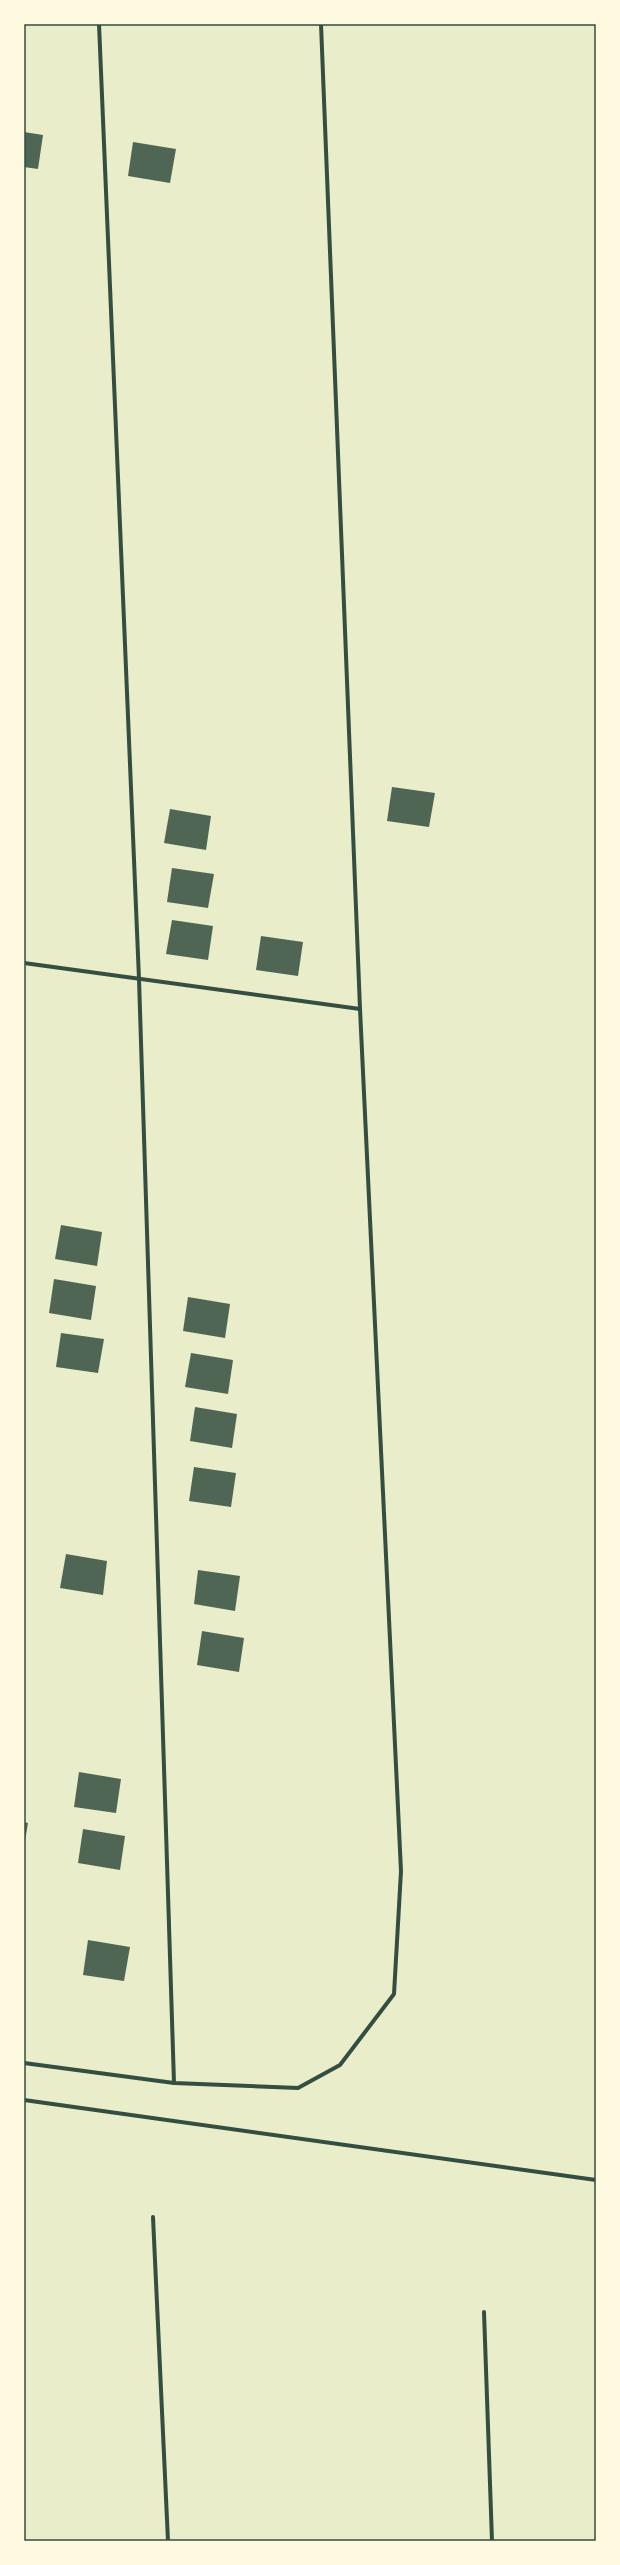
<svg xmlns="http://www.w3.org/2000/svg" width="620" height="2565" viewBox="0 0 620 2565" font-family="Montserrat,sans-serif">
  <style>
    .building { fill: #4f6655 }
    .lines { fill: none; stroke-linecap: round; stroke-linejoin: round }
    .minor { stroke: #344e41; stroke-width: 4 }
    .neatline { fill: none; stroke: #344e41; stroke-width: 1.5 }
  </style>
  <rect width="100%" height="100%" fill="#e9edc9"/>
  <!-- building -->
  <g class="building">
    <polygon points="24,132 43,135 38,169 24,167"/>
    <polygon points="133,142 176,149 170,183 128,176"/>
    <polygon points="392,787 435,793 429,827 387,821"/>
    <polygon points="170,809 211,816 206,850 164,843"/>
    <polygon points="172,868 214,874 208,908 167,902"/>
    <polygon points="172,920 213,926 208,960 166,954"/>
    <polygon points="261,936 303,942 298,976 256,970"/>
    <polygon points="61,1225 102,1232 97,1266 55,1259"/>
    <polygon points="54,1279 96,1286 91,1320 49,1313"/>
    <polygon points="188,1297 230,1304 225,1338 183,1331"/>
    <polygon points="61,1333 104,1339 98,1373 56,1367"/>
    <polygon points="191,1353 233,1360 228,1394 185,1387"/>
    <polygon points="195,1407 237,1414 232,1448 190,1441"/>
    <polygon points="194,1467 236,1473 231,1507 189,1501"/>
    <polygon points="66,1554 107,1561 103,1595 60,1588"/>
    <polygon points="198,1570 240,1576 235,1611 194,1604"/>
    <polygon points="202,1631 244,1638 239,1672 197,1665"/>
    <polygon points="79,1772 121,1779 116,1813 74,1807"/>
    <polygon points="24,1822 28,1823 25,1841 24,1841"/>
    <polygon points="83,1829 125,1836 120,1870 78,1863"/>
    <polygon points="88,1940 130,1947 124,1981 83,1975"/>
  </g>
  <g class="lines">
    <!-- minor -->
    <g class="minor">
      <polyline points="99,24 139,979 174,2083"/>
      <polyline points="24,963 360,1009"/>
      <polyline points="24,2063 174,2083 298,2088 340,2065 394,1994 401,1871 360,1009 321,24"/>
      <polyline points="24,2100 596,2180"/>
      <polyline points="153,2217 168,2541"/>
      <polyline points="484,2312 492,2541"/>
    </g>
  </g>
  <!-- border -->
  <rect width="620" height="2565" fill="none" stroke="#fefae0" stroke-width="50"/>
  <rect x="25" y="25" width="570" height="2515" class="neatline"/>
</svg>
